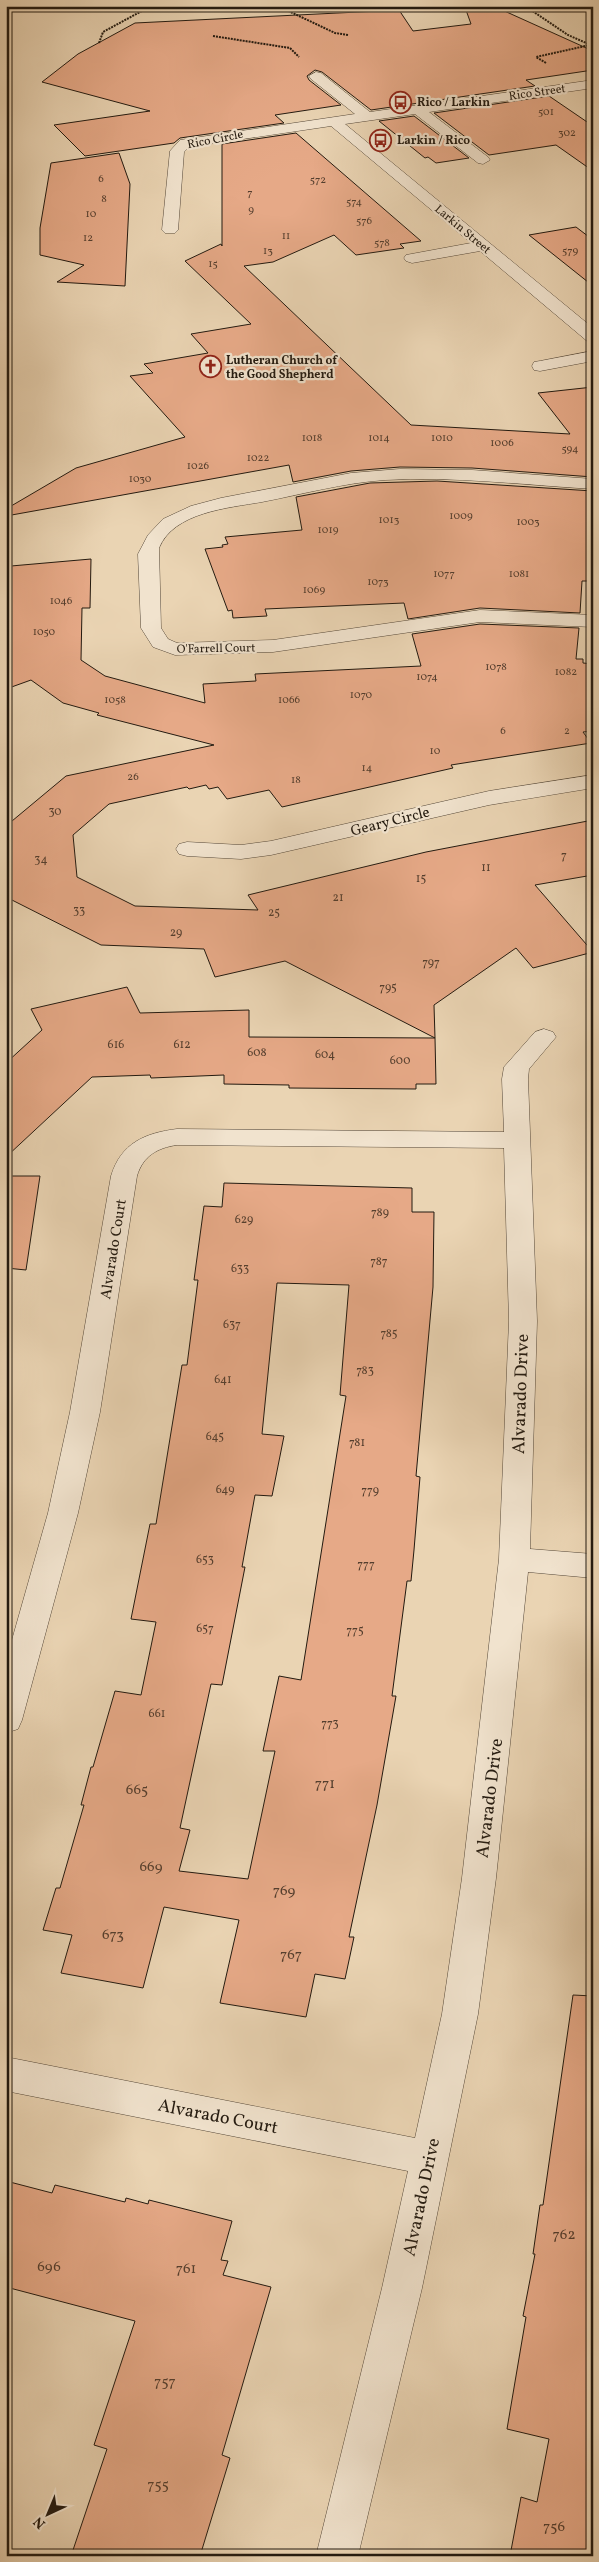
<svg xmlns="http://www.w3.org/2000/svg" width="599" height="2562" viewBox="0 0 599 2562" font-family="Vollkorn,serif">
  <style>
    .building { fill: #e6a987; stroke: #231a10; fill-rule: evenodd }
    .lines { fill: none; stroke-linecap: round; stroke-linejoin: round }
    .minor-casing { stroke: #554839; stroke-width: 1 }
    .path { stroke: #231a10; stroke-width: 2; stroke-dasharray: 2 1; stroke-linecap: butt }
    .minor { fill: #f1e3ce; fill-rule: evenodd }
    .labels { text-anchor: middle; stroke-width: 4.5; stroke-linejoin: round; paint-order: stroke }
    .far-number-label { font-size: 11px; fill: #543e2e }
    .far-street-label { font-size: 12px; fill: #231a10; stroke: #f1e3ce }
    .far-poi-label { font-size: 12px; font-weight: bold; fill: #231a10; stroke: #f1e3ce; text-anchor: start }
    .number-label { font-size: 12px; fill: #543e2e }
    .street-label { font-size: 15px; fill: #231a10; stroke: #f1e3ce }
    .near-number-label { font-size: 15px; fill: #543e2e }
    .near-street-label { font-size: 18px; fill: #231a10; stroke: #f1e3ce }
  </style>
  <rect width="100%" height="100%" fill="#ead4b3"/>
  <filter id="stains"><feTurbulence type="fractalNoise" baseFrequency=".004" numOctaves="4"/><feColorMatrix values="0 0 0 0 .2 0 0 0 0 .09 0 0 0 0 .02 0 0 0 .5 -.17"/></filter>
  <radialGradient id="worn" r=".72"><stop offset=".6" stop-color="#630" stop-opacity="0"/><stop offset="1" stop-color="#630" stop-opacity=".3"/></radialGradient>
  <!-- building -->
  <g class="building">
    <polygon points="500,9 593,51 593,70 526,80 535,86 371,110 322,72 315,70 307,76 309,80 341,105 275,115 284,123 180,138 174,143 85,156 54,125 150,111 42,82 78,54 135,23 399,10 413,31 471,24 466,10"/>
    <polygon points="549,96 593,126 593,171 556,145 489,155 434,113"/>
    <polygon points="414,116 469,158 436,163 428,157 425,158 379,121"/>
    <polygon points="296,133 421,241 400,244 404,248 356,255 334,235 273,262 244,266 411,425 570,434 538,393 593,387 593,477 472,468 400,467 351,471 293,482 289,465 6,516 6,509 76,468 185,437 130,376 153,373 144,364 208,353 191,334 251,324 185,261 221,244 222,246 222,144"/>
    <polygon points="119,153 130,184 125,286 57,282 84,265 40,255 40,228 51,163"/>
    <polygon points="576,227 593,240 593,286 529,235"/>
    <polygon points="437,481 593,491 593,579 590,581 582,581 580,613 480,608 408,619 404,603 265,609 267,616 233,618 232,610 228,611 205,549 223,547 222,545 228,544 225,537 302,530 296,497 370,483"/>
    <polygon points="91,559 90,608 82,608 81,660 105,676 205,703 203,684 256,681 255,674 421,666 412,634 480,624 579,628 576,659 583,659 583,663 593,664 589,707 593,713 593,731 583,732 591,743 451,765 453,768 282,807 269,790 227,799 218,787 209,789 206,785 189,789 187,787 109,804 73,835 77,877 135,906 258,910 248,895 426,852 593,820 593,875 535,885 593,952 533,968 516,948 434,1005 435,1038 285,961 215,977 204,949 101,945 6,897 6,826 66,776 214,745 97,715 99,713 63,703 31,680 6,689 6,628 11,566"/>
    <polygon points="127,987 140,1013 249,1010 249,1037 435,1038 436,1084 416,1084 416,1089 289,1088 289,1085 224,1084 224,1075 151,1078 150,1075 92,1077 6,1157 6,1063 42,1030 31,1009"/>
    <polygon points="6,1176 40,1176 26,1270 6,1268"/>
    <path d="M224,1183L412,1188V1212H434L433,1287L416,1476L420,1477L414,1550L411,1581H407L392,1696H396L377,1805L349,1937H354L345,1979L315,1974L306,2017L220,2003L239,1920L164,1907L143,1988L61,1973L72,1935L43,1930L56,1888H60L84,1805H81L91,1767H93L115,1691L141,1695L156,1622L131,1619L150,1524H156L182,1365H187L198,1280H194L204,1206L222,1207ZM277,1283L349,1285L340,1395L346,1396L301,1680L279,1676L263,1751H275L248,1879L179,1871L190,1830L180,1828L211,1684L222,1685L245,1567H242L255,1495L272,1496L284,1436L262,1434Z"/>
    <polygon points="573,1995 593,1996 593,2556 510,2556 521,2497 537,2502 549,2439 507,2429 526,2317 523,2316 535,2254 533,2254 540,2205 543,2205"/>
    <polygon points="6,2181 52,2193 55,2185 125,2202 126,2198 148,2204 149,2200 232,2221 221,2260 228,2261 223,2275 271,2287 222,2455 230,2458 200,2556 71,2556 107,2449 94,2445 135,2321 6,2287"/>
  </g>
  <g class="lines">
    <defs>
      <g id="minor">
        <polygon points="316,72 321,73 370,112 593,80 593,88 429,112 488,157 490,160 483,164 478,163 415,114 345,124 593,328 593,342 587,341 480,251 412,263 406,261 404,258 406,255 471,243 331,126 189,147 184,152 178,230 175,233 165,233 162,230 170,151 180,140 355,114 311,79 309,76"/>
        <polygon points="593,351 593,361 540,371 534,370 532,366 534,362 540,361"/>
        <path d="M400,469L472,470L593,479V489C524,485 454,476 385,480C343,483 303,494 262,502C228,508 174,512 159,548L161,628L168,639L177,643L273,640L480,610L593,615V627L480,622L273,652L175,655L153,647L141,628L138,554L148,535L163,519L191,506L221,498L351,473Z"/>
        <polygon points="593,775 593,788 489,805 271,855 241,859 187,856 179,854 176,849 179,844 187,842 241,845 271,841 489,791"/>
        <path d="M544,1029L553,1032L556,1037L529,1069L528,1079L537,1321L530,1549L593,1554V1578L528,1572L496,1878L478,2014L422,2288L358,2556H316L382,2288L408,2171L6,2091V2057L415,2138L442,2014L462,1878L499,1559L509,1321L504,1148L177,1145C157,1148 143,1156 137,1176L100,1412L78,1513L22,1720L18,1729L6,1733V1661L48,1513L70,1412L111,1176C121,1143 145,1133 177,1129L504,1132L502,1079L504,1067L535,1032Z"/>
      </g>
    </defs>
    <!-- minor casing -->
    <use href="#minor" class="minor-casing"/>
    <!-- path -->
    <g class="path">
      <polyline points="459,6 464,9 526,7"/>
      <polyline points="525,6 568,35 593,46"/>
      <polyline points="280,7 335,33 348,35"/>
      <polyline points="213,36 290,48 299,57"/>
      <polyline points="99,43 103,32 151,6"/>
      <polyline points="546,63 536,57 590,45"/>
    </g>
    <!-- minor -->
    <use href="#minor" class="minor"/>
  </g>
  <!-- icons -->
  <defs>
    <symbol id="bus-ring" viewBox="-11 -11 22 22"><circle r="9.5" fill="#f1e3ce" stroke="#8f2418" stroke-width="1.5"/><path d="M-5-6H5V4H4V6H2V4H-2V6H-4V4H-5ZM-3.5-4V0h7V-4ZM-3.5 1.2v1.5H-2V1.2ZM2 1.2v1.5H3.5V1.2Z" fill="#8f2418"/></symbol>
    <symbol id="church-ring" viewBox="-11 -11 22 22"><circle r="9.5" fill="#f1e3ce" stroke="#8f2418" stroke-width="1.5"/><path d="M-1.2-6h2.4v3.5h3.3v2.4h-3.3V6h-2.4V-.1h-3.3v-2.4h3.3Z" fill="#8f2418"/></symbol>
  </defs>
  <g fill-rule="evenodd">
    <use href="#bus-ring" x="388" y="90" width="25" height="25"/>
    <use href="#bus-ring" x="368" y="128" width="25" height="25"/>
    <use href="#church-ring" x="198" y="354" width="25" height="25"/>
  </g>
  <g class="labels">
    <!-- far-number labels -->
    <g class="far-number-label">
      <text x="546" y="115">501</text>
      <text x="567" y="136">302</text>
      <text x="101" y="182">6</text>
      <text x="318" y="183">572</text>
      <text x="250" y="196">7</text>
      <text x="104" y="202">8</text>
      <text x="354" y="205">574</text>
      <text x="251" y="213">9</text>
      <text x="91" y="217">10</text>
      <text x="364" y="224">576</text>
      <text x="286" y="239">11</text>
      <text x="88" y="241">12</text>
      <text x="382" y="246">578</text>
      <text x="268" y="254">13</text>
      <text x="570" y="254">579</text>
      <text x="213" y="267">15</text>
      <text x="312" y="441">1018</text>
      <text x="379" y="441">1014</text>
      <text x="442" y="441">1010</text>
      <text x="502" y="446">1006</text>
      <text x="570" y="452">594</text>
      <text x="258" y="461">1022</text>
      <text x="198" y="469">1026</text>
      <text x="140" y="482">1030</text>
      <text x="461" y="519">1009</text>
      <text x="389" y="523">1013</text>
      <text x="528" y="525">1003</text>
      <text x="328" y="533">1019</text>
      <text x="444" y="577">1077</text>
      <text x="519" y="577">1081</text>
      <text x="378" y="585">1073</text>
      <text x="314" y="593">1069</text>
      <text x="61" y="604">1046</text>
      <text x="44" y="635">1050</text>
      <text x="496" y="670">1078</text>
      <text x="566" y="675">1082</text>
      <text x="427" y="680">1074</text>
      <text x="361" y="698">1070</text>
      <text x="115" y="703">1058</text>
      <text x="289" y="703">1066</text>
      <text x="503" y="734">6</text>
      <text x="567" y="734">2</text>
      <text x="435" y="754">10</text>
      <text x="367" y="771">14</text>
      <text x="133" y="780">26</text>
      <text x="296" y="783">18</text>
    </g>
    <!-- far-street labels -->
    <g class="far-street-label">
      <text transform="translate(537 92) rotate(-8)" y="4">Rico Street</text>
      <text transform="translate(215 139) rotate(-11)" y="4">Rico Circle</text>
      <text transform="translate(463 229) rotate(40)" y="4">Larkin Street</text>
      <text transform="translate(216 648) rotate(-1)" y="4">O'Farrell Court</text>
    </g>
    <!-- far-poi labels -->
    <g class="far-poi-label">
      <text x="417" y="106">Rico / Larkin</text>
      <text x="397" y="144">Larkin / Rico</text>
      <text x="226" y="364">Lutheran Church of<tspan x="226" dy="14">the Good Shepherd</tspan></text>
    </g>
    <!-- number labels -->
    <g class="number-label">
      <text x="55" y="815">30</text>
      <text x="564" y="859">7</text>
      <text x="41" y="863">34</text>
      <text x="486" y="871">11</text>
      <text x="421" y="882">15</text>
      <text x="338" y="901">21</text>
      <text x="79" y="914">33</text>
      <text x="274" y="916">25</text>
      <text x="176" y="936">29</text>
      <text x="431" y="966">797</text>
      <text x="388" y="991">795</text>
      <text x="116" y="1048">616</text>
      <text x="182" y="1048">612</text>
      <text x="257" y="1056">608</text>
      <text x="325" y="1058">604</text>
      <text x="400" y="1064">600</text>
      <text x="380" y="1216">789</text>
      <text x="244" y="1223">629</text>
      <text x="379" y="1265">787</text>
      <text x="240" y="1272">633</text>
      <text x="232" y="1328">637</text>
      <text x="389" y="1337">785</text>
      <text x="365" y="1374">783</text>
      <text x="223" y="1383">641</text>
      <text x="215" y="1440">645</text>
      <text x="357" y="1446">781</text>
      <text x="225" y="1493">649</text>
      <text x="370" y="1494">779</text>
      <text x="205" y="1563">653</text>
      <text x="366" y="1568">777</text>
      <text x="205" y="1632">657</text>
      <text x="355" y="1634">775</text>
      <text x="157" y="1717">661</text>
      <text x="330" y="1727">773</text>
    </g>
    <!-- street labels -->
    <g class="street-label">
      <text transform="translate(390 821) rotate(-14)" y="5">Geary Circle</text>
      <text transform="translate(113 1249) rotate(-81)" y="5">Alvarado Court</text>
    </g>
    <!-- near-number labels -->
    <g class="near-number-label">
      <text x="325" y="1788">771</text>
      <text x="137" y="1794">665</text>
      <text x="151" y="1871">669</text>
      <text x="284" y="1895">769</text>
      <text x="113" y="1939">673</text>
      <text x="291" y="1959">767</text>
      <text x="564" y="2239">762</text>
      <text x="49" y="2271">696</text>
      <text x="186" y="2273">761</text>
      <text x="165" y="2386">757</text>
      <text x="158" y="2489">755</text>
      <text x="554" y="2531">756</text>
    </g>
    <!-- near-street labels -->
    <g class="near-street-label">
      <text transform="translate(520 1394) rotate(-88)" y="6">Alvarado Drive</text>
      <text transform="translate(489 1798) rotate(-83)" y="6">Alvarado Drive</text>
      <text transform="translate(218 2116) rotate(11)" y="6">Alvarado Court</text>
      <text transform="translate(421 2197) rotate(-78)" y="6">Alvarado Drive</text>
    </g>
  </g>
  <!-- margin -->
  <rect width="599" height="2562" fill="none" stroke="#ead4b3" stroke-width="25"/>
  <rect x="8" y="8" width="584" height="2547" fill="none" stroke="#231a10" stroke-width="2.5"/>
  <rect x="12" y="12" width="574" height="2537" fill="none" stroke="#231a10"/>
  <!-- north arrow -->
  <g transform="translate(48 2514) rotate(224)" stroke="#f1e3ce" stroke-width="4" paint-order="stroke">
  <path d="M0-4L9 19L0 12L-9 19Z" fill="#231a10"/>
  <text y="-8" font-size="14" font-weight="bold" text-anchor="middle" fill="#231a10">N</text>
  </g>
  <rect width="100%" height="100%" filter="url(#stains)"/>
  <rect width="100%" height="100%" fill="url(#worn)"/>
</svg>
